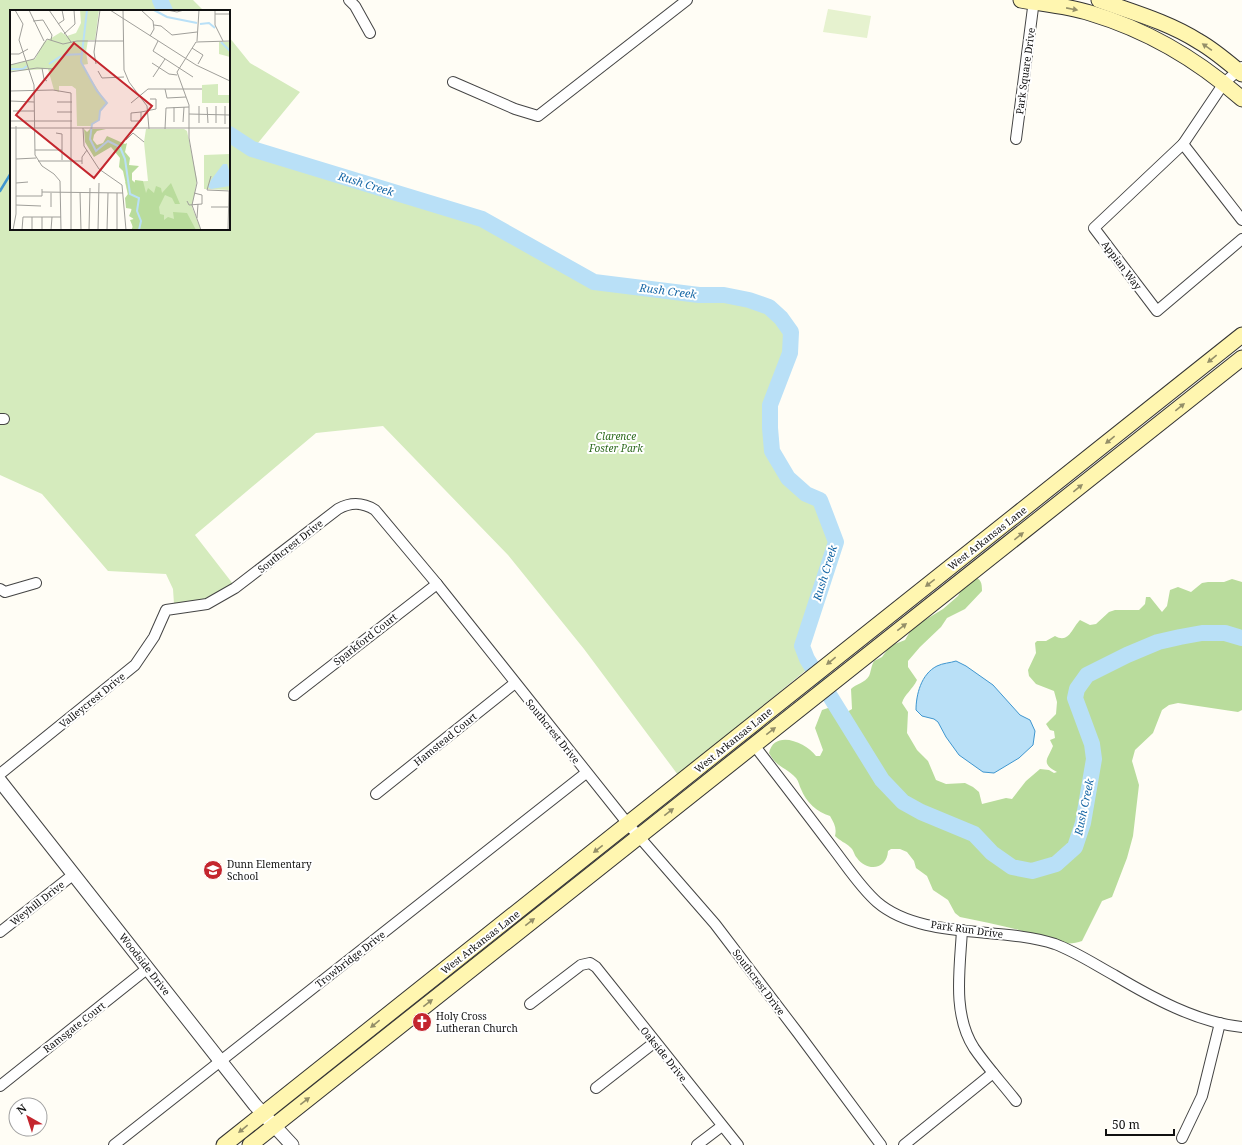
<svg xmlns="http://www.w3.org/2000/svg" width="1242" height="1145" viewBox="0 0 1242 1145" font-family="'Noto Serif',serif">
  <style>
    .green { fill: #d5ebbd }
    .forest { fill: #b9dc9c }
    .pitch { fill: #e6f2cf }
    .water { fill: #b9e0f7; stroke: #3f96cf }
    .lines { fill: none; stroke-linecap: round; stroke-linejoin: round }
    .stream { stroke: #3f96cf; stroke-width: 2.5 }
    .river { stroke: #b9e0f7; stroke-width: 16 }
    .minor-casing { stroke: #444; stroke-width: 12 }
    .tertiary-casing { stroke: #444; stroke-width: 15 }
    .secondary-casing { stroke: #333; stroke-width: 17 }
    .minor { stroke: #fff; stroke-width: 10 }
    .tertiary { stroke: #fff; stroke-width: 13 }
    .secondary { stroke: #fff6b0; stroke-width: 15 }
    .oneway { fill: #948f68 }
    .labels { text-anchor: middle; stroke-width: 4; stroke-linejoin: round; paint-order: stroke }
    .street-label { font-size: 10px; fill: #111; stroke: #fff }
    .park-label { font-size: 10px; font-style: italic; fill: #2f6b1f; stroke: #fff }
    .poi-label { font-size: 10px; fill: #111; stroke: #fff; text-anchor: start }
    .water-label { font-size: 11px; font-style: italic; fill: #1768a6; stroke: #fff }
    .inset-river { fill: none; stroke: #b9e0f7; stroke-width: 2 }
    .inset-road { fill: none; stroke: #a09f9a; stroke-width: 1 }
    .view { fill: #c4262e; fill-opacity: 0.15; stroke: #c4262e; stroke-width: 2 }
    .inset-edge { fill: none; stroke: #111; stroke-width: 2 }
  </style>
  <rect width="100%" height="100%" fill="#fffdf5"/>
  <!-- green -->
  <polygon class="green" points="0,0 193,0 204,11 11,11 11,229 229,229 229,37 250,63 300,92 253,149 482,219 594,282 699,295 724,295 749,300 769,307 781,318 791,332 790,353 770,405 772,451 788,478 806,494 820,500 836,542 802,646 811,666 678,775 584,649 508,555 383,426 316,433 195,535 233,584 204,599 174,604 173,589 166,574 108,571 42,494 0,475"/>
  <!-- forest -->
  <path class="forest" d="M973,577C981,578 982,583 982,591L965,609L947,618L941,627L920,647L908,661V667L917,680C913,689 904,695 902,703L908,712L907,733L917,750L928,761L936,780L946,784L965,783L973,787L979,792L982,804L1006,798L1012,799L1026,781L1040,769L1049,770L1054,773L1057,772C1040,763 1048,759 1053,746L1050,740L1055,738L1054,731L1050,730L1046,724L1056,714L1057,702L1054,691L1036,684L1029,676L1028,670L1036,653L1035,643L1037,641H1046L1055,636C1069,644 1072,628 1080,620L1090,625L1096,624L1109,612L1115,610H1139L1145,604L1146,597H1150L1162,612L1167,606L1170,590L1178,587L1191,592L1202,583L1208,582H1224L1232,579L1242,582V710L1238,712L1178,703L1169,705L1162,710L1153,733L1135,750L1132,761L1139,785L1133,836L1127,858L1112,897L1102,901L1082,941C1062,949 1039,935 1019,930C999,925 980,921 960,917L955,913L948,900L933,890L927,876L916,868L914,861L907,852L900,849H891L888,851C887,870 867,872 857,858C854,855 854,850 850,847C846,843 840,841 835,836C837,828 834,823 830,816C817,812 806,802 801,789C799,785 799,782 796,778C786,767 777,768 769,753C774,729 806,742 816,756H820L823,750L815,728L822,710L831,707L847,712L852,709L851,689C856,684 865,683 869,676C871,672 871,666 874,661L882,657L890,646L905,640L911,630L920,623L943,609L958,596L964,585Z"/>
  <!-- pitch -->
  <polygon class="pitch" points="828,9 871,16 867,38 823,32"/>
  <!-- water -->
  <path class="water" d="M956,661L966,666L993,685L1020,715L1030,720L1035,731L1033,745L1019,758L994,773L983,772L959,755L946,737L938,722L934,719L922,716L916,710C916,695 921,674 937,666C943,663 950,663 956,661Z"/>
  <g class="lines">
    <!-- stream -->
    <polyline class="stream" points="0,191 11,173"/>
    <!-- river -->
    <g class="river">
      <polyline points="160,0 165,11"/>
      <polyline points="229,134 252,149 482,219 594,282 699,295 724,295 749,300 769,307 781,318 791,332 790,353 770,405 770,428 772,451 788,478 806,494 820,500 836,542 802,646 807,659 882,780 903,802 921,812 974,834 992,853 1012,867 1032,871 1056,864 1075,847 1083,823 1094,759 1092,744 1075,698 1077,689 1087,675 1127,655 1158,642 1180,637 1202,633 1225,633 1242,638"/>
    </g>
    <defs>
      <g id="minor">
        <polyline points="349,0 355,6 370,33"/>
        <polyline points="453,82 515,109 538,116 687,0"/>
        <polyline points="1016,139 1034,0"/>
        <polyline points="1183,144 1224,83 1242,67"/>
        <polyline points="1242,220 1183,144 1094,228 1157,311 1242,239"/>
        <polyline points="0,419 4,419"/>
        <polyline points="0,589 5,592 36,583"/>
        <polyline points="294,695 437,584"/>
        <path d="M754,745C781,780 808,815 835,851C848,868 861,888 877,902C921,940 1001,926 1055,944C1076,952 1094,964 1114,975C1151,997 1198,1023 1242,1027"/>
        <path d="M0,774L135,665L154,637L166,610L207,604L235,588L338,509C351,502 362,502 375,510L437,584L628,824L715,924L798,1033L881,1145"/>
        <polyline points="376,794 515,683"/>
        <path d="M962,930C960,968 952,1014 974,1048C987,1067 1002,1083 1016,1101"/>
        <polyline points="0,932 74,874"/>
        <polyline points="530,1004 581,965 590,963 596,967 738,1145"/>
        <polyline points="0,1086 148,968"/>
        <polyline points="596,1088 655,1042"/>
        <polyline points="1182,1138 1202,1096 1220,1023"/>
        <polyline points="114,1145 586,773"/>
        <polyline points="697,1145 722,1126"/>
        <polyline points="904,1145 993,1073"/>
      </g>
      <polyline id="tertiary" points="0,781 255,1105 292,1145"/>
      <g id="secondary">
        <path d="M1021,0C1044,4 1068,6 1090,13C1147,30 1198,60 1242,99"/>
        <path d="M1099,0C1132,12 1168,22 1198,41C1214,50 1228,62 1242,74"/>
        <path d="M224,1145C563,875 903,606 1242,335"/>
        <polyline points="250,1145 1242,358"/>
      </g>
    </defs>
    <!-- minor casing -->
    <use href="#minor" class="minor-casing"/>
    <!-- tertiary casing -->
    <use href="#tertiary" class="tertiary-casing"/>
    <!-- secondary casing -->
    <use href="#secondary" class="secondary-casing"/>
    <!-- minor -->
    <use href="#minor" class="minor"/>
    <!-- tertiary -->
    <use href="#tertiary" class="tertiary"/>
    <!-- secondary -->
    <use href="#secondary" class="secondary"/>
  </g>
  <!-- one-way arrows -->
  <defs><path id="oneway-solid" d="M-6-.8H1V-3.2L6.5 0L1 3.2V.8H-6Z"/></defs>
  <g class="oneway">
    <use href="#oneway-solid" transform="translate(1072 9) rotate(11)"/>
    <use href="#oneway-solid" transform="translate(1207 47) rotate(-145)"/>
    <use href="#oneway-solid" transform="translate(1212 359) rotate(141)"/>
    <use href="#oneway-solid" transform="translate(1180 407) rotate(-39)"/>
    <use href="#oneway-solid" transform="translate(1110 440) rotate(141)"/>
    <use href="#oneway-solid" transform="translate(1078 488) rotate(-39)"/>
    <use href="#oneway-solid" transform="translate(1019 536) rotate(-39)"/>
    <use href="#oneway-solid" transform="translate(930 583) rotate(142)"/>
    <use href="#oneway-solid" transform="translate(902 627) rotate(-38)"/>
    <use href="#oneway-solid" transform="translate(831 661) rotate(141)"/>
    <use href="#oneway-solid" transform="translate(771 731) rotate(-38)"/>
    <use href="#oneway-solid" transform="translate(669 812) rotate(-38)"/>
    <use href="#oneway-solid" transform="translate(598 849) rotate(142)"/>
    <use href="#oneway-solid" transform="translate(530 922) rotate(-38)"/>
    <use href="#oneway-solid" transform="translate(428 1003) rotate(-38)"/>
    <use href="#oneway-solid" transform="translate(375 1024) rotate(141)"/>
    <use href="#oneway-solid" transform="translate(305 1101) rotate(-38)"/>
    <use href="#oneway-solid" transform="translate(243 1129) rotate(141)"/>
  </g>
  <!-- icons -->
  <defs>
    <symbol id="school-disc" viewBox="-11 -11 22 22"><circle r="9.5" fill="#c4262e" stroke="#fff"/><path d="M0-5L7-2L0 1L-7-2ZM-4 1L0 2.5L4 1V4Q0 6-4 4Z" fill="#fff"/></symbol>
    <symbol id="church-disc" viewBox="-11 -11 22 22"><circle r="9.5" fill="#c4262e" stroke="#fff"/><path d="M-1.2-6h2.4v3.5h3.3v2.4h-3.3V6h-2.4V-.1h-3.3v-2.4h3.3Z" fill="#fff"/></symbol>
  </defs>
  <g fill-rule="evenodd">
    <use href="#school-disc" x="202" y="859" width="22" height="22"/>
    <use href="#church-disc" x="411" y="1011" width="22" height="22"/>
  </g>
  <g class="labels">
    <!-- street labels -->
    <g class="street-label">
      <text transform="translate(1025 71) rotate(-82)" y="4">Park Square Drive</text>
      <text transform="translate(1122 265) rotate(53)" y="4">Appian Way</text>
      <text transform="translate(987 538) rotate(-38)" y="4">West Arkansas Lane</text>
      <text transform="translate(290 546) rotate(-38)" y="4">Southcrest Drive</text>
      <text transform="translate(365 639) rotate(-38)" y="4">Sparkford Court</text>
      <text transform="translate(92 700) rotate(-39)" y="4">Valleycrest Drive</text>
      <text transform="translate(553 731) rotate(51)" y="4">Southcrest Drive</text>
      <text transform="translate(445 739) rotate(-39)" y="4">Hamstead Court</text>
      <text transform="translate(733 740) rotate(-39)" y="4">West Arkansas Lane</text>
      <text transform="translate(37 903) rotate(-38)" y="4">Weyhill Drive</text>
      <text transform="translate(967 929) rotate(8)" y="4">Park Run Drive</text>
      <text transform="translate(480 942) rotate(-38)" y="4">West Arkansas Lane</text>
      <text transform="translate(350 959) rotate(-38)" y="4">Trowbridge Drive</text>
      <text transform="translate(145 964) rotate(52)" y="4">Woodside Drive</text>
      <text transform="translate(759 982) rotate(53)" y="4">Southcrest Drive</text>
      <text transform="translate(74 1027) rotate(-38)" y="4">Ramsgate Court</text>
      <text transform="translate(664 1054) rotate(51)" y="4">Oakside Drive</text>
    </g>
    <!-- park labels -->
    <g class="park-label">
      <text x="616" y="440">Clarence<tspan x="616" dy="12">Foster Park</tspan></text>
    </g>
    <!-- poi labels -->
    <g class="poi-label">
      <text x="227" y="868">Dunn Elementary<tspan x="227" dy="12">School</tspan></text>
      <text x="436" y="1020">Holy Cross<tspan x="436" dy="12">Lutheran Church</tspan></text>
    </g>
    <!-- water labels -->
    <g class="water-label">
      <text transform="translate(366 184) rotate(17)" y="4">Rush Creek</text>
      <text transform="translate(668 291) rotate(7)" y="4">Rush Creek</text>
      <text transform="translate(825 573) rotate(-73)" y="4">Rush Creek</text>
      <text transform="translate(1084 807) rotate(-78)" y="4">Rush Creek</text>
    </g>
  </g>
  <!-- overview -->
  <g transform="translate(10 10)">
    <rect width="220" height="220" fill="#fffdf5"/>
    <path d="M70,0H89L85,30H78L76,42L78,54L72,55L97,94L90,101L89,110L81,116H67L66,79L62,76H49V82L44,80L38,59L0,61V55L25,49L34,32L43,27L51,22L57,26L66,23L71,13ZM209,32H220V47L209,44ZM208,74V85H220V93H192V75ZM136,119H174L177,121L187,170L182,197L191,220H122L123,208L115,172L138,171L134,132ZM220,144V180L194,179V145Z" fill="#d5ebbd"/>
    <path d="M74,119L77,122L80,119H96L87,121L84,125L83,130L87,135L93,133L97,126L115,134L117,133L115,142L120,148L119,155L129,156L122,163V170L125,173V170L133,171L136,183L138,178L144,183L146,176L151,178L152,183L161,173L170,194H165L162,188L155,185L149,197L150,204L154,205V210L158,207L164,209L163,202L177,203L186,220H121L123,217L120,210L124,209L119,206L122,199L116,198L115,188L118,184L113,161L109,157L110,148L101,137L84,147L75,132Z" fill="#b9dc9c"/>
    <path d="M213,154H217L220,163V176L201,179L198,177L201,170Z" fill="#b9e0f7"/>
    <path class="inset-river" d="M77,0L71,52L87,81L97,93L90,101L89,110L82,114L80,129L86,141L98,131L110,137L115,149L120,184L129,188L127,201L131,211L129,220M144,0L157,7L187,13M190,14L199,13L205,18M211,32L220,41M53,45L73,44M39,54L51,46M0,59H13L17,56"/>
    <path class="inset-road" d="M5,0L13,14L9,30L24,75L25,145L32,156L44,164L50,171L51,220M19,0L34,31M39,0L61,32M100,0L186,55L220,71M113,0L114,60L119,72L137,96L139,119M131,0L143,11L144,19L140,26M157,0L167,2L174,0M205,0V15L213,31M205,4H220M23,11L33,10L42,25L41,30M48,14L54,10L52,0M144,15L151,16L162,25L187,22M54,24L65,14L64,0M148,31L143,41L183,67M187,31L189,0M182,38L193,45L188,54M0,44H9L18,39M142,53L159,64L167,65M86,54L84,42L90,0M0,55L24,49L37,29L53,34L67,31H114M32,58L34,69L37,71M88,61L92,68L114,67M0,62L27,58L43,59M143,67L155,49M155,79L157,88L176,87M0,81L43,80L61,83V220M0,91L24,92M47,92H62M121,93L138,79H192M206,96V113M197,97L198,113M3,101H24M47,102H62M131,102V111H121V103ZM131,102L146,99V89H140M179,104L220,105M0,111H62M164,112V97M173,112L174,97M189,113V96M215,114V96M0,118H220M73,118L74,136L89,159L112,175L116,220M155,119L156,98L179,97M46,123L52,124V150M116,130L123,123L134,132M25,140H52M6,149L26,148M28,151H72M72,154V147L77,140M201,166L197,180L220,181M6,173L18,172M32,182L113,183M70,182L71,220M6,186H32V179M177,191L179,195L192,194V185L184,183M6,195L31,196M41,197V183M201,197H219M22,207V220M187,208L188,194M3,220L6,204V116M12,220L13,207H51M32,220V207M41,220L42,207M79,220L80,178M88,220L89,173M97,220L98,183M107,220V183M191,220L182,195L187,173L179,128V95L167,62L186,32L220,31M218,220L219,181"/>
    <path class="view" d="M64,33L142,96L84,168L6,105Z"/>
    <rect width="220" height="220" class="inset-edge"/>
  </g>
  <!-- north arrow -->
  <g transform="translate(28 1117) rotate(321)"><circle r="19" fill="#ffffff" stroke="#a0a0a0"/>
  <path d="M0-3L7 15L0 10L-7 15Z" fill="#c4262e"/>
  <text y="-6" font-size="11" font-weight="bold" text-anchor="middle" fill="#111111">N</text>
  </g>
  <!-- scale -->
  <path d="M1106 1129v6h68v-6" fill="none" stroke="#111111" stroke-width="2"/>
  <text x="1112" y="1129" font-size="12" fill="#111111" stroke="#ffffff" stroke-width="3" paint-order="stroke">50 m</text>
</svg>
